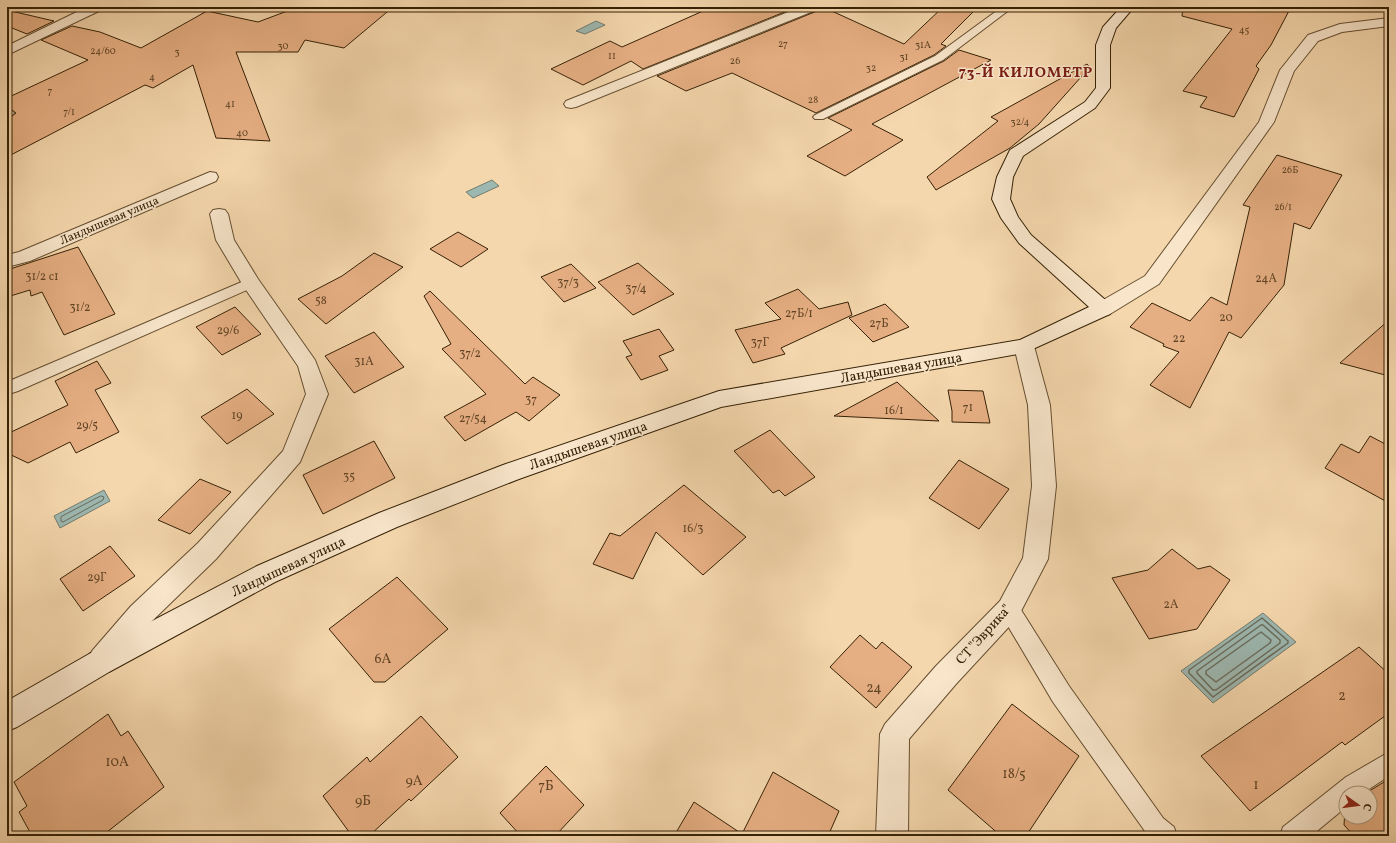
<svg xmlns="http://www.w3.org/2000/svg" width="1396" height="843" viewBox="0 0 1396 843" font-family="Vollkorn,serif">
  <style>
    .water { fill: #9db8b1; stroke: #737c6d }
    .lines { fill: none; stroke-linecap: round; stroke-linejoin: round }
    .shore-far1 { stroke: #696c5c; stroke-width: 1 }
    .shore { stroke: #696c5c; stroke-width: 1.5 }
    .building { fill: #e6af83; stroke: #352106 }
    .lane-casing { stroke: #654e30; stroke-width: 2 }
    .street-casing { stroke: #654e30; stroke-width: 2 }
    .secondary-casing { stroke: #352106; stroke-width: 2 }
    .lane { fill: #f8e5ca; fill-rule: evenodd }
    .street { fill: #f8e5ca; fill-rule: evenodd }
    .secondary { fill: #f8e5ca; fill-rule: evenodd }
    .labels { text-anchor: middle; stroke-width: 3; stroke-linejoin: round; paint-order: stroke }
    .far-number-label { font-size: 10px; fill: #614425 }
    .far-street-label { font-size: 12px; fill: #352106; stroke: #f8e5ca }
    .number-label { font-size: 12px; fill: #614425 }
    .street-label { font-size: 14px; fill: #352106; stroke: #f8e5ca }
    .near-number-label { font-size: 14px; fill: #614425 }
    .far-district-label { font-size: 15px; font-weight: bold; letter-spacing: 1px; fill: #7a1f14; stroke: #f8e5ca }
  </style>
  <rect width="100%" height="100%" fill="#f5d7ad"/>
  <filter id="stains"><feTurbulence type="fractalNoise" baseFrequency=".005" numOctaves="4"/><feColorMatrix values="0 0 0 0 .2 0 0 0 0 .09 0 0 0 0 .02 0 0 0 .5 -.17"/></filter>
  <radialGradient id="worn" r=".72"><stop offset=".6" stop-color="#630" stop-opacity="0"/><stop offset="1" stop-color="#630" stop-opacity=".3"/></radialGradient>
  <!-- water -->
  <g class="water">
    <polygon points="596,21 605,25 585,34 576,31"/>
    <polygon points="492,180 499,186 473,198 466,192"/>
    <polygon points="104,490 110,501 60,528 54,516"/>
    <polygon points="1263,613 1296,642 1213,703 1181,671"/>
  </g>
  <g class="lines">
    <!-- shore-far1 -->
    <polygon class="shore-far1" points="101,496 104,497 103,500 63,522 61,521 61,517"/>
    <!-- shore -->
    <g class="shore">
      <polygon points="1262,618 1288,641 1288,643 1213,697 1189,673 1189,670"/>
      <polygon points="1261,625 1263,625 1280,640 1280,643 1216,690 1213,690 1197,673 1197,671"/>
      <polygon points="1261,632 1271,640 1270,643 1216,682 1206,674 1206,671"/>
    </g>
  </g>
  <!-- building -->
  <g class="building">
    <polygon points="298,7 393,7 344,48 305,40 298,52 236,52 270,141 216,138 193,65 153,88 145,85 7,157 7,117 12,116 16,113 12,110 7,109 7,98 88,60 41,40 72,26 100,32 141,48 207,11 258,22"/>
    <polygon points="712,7 797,7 643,69 631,61 583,85 551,69 610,41 622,47"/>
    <polygon points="819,7 823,7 904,44 943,7 978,7 941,44 946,46 934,55 816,113 732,73 686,91 657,76 817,11"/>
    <polygon points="1183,7 1291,7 1271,45 1256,66 1259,69 1234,117 1200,107 1207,97 1183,91 1232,29 1182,16"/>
    <polygon points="11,11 54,21 27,34 7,26"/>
    <polygon points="959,50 991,60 872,124 903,140 845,176 807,156 852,130 828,118 944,61"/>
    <polygon points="1087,64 1090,67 1039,124 1010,148 936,190 927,177 998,121 991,117"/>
    <polygon points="1277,155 1342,175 1310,229 1294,223 1284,285 1241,338 1229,332 1190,408 1150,385 1179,352 1163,346 1164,344 1130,327 1152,303 1190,321 1211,297 1227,305 1250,207 1243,205"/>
    <polygon points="458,232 488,249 461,267 430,249"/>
    <polygon points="78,247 115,314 64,335 42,292 31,296 30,290 7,297 7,270"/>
    <polygon points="374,253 403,267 326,324 298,299 342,276"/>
    <polygon points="638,263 674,294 633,315 598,282"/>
    <polygon points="571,264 596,288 564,302 541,277"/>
    <polygon points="798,289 819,309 848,302 852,315 781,348 785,354 753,363 735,330 781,319 765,303"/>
    <polygon points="430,291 525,384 533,377 560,395 529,421 516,412 465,441 444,417 486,394 442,349 451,344 424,296"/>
    <polygon points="885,304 909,327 873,342 849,318"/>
    <polygon points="235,307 261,334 222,355 196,327"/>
    <polygon points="1389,320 1389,376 1340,363"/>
    <polygon points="659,329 674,350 659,356 668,370 641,380 626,357 632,355 623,341"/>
    <polygon points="374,332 404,367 354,393 325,356"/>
    <polygon points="97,361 111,383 95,390 119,432 76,453 70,442 28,463 7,453 7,434 68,405 55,381"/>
    <polygon points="897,382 939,421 834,416"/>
    <polygon points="247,389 274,414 227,444 201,417"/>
    <polygon points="948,390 983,391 990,423 952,422 952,411"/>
    <polygon points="770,430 815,477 785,496 779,490 773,493 734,451"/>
    <polygon points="1370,436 1389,446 1389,503 1325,468 1341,444 1359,453"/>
    <polygon points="374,441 395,478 323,514 303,475"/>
    <polygon points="959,460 1009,489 979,529 929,498"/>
    <polygon points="200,479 231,492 190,534 158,520"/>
    <polygon points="684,485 746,537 703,575 656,532 633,579 593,564 610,533 620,536"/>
    <polygon points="110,546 135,576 83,611 60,579"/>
    <polygon points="1172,549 1198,569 1210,566 1230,580 1197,629 1149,639 1112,578 1148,570"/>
    <polygon points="397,577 448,629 385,682 374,682 329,629"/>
    <polygon points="860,635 876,649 882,642 912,667 876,708 830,667"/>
    <polygon points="1359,647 1389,674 1389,713 1345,745 1342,742 1250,811 1201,756"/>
    <polygon points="1012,704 1079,756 1026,836 1001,836 948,790"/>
    <polygon points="108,714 121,736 128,731 164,787 102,836 32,836 19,812 27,806 14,782"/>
    <polygon points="421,716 458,757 411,801 409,799 369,836 352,836 323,796 367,757 370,762"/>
    <polygon points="546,766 584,805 555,836 521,836 500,813"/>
    <polygon points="773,772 839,811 828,836 674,836 694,802 742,834"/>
    <polygon points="1389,779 1389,836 1354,836 1344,825 1345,810 1346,817 1370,817 1370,793 1366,793"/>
  </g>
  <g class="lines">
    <defs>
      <g id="lane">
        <polygon points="1002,7 1013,7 943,60 823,119 815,119 813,117 815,115 935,56"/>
        <polygon points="7,110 12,111 14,113 12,115 7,116"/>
        <polygon points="251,278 256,280 258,283 256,286 18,391 12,393 7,392 7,382"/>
        <polygon points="1009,600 1016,602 1069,686 1163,818 1174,827 1177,836 1148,836 1147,834 1053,702 1002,616 999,609 1002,602"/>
        <polygon points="1389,752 1389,776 1363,793 1346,793 1346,807 1311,836 1280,836 1283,827 1346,777"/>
      </g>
      <g id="street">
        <polygon points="87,7 103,7 101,10 7,55 7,46"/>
        <polygon points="801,7 818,7 816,10 576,107 571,108 566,107 564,104 566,101"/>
        <polygon points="1389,18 1389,26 1342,32 1318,41 1294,71 1274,122 1159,284 1110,314 1103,316 1096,314 1093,309 1096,304 1145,276 1259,122 1280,70 1308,35 1340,24"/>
        <polygon points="210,172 216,173 218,177 216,181 30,261 7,267 7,255 19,252"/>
        <polygon points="219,209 225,210 228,214 234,240 258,279 315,360 328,394 300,462 216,559 149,624 112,669 102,673 92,669 88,660 92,651 131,606 198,543 283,451 306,394 298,366 244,287 216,240 210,214 213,210"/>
        <polygon points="1024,339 1031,341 1034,346 1050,405 1056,486 1048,559 1018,617 956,684 909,739 908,836 876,836 880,734 885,724 936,666 1000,601 1023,558 1032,486 1028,405 1014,346 1017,341"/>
      </g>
      <polygon id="secondary" points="1121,7 1134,7 1116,28 1110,45 1110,88 1095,108 1023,156 1013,177 1010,199 1018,217 1031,235 1110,304 1113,309 1110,314 1024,353 721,407 519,479 397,527 275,582 109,672 17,727 7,731 7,701 89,654 257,566 379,513 503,465 719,391 1020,340 1089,307 1019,243 1001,218 992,199 997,177 1010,150 1085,102 1096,88 1096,45 1103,27"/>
    </defs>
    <!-- lane casing -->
    <use href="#lane" class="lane-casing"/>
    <!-- street casing -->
    <use href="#street" class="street-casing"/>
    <!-- secondary casing -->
    <use href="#secondary" class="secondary-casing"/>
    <!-- lane -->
    <use href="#lane" class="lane"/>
    <!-- street -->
    <use href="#street" class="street"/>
    <!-- secondary -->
    <use href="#secondary" class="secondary"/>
  </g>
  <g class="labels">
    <!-- far-number labels -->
    <g class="far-number-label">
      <text x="1244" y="33">45</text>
      <text x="783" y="47">27</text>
      <text x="923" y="48">31А</text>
      <text x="283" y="49">30</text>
      <text x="103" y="54">24/60</text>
      <text x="177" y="55">3</text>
      <text x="612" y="59">11</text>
      <text x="904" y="60">31</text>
      <text x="735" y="64">26</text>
      <text x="871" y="71">32</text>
      <text x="152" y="80">4</text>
      <text x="50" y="94">7</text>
      <text x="813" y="103">28</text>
      <text x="230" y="107">41</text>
      <text x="69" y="115">7/1</text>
      <text x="1020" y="125">32/4</text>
      <text x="242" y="136">40</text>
      <text x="1290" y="173">26Б</text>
      <text x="1283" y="210">26/1</text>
    </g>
    <!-- far-street labels -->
    <g class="far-street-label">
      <text transform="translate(109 220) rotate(-23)" y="4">Ландышевая улица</text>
    </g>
    <!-- number labels -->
    <g class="number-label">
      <text x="42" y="280">31/2 с1</text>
      <text x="1266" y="282">24А</text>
      <text x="568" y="286">37/3</text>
      <text x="636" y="292">37/4</text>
      <text x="321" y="304">58</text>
      <text x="80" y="311">31/2</text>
      <text x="799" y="317">27Б/1</text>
      <text x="1226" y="321">20</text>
      <text x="879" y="327">27Б</text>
      <text x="228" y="334">29/6</text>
      <text x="1179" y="342">22</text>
      <text x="760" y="346">37Г</text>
      <text x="470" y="357">37/2</text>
      <text x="364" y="365">31А</text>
      <text x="531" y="403">37</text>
      <text x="968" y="411">71</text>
      <text x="894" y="414">16/1</text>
      <text x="237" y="419">19</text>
      <text x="473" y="422">27/54</text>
      <text x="87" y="429">29/5</text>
      <text x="349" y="480">35</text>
      <text x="693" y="532">16/3</text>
      <text x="97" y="581">29Г</text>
      <text x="1171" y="608">2А</text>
    </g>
    <!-- street labels -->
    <g class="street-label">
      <text transform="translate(901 367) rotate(-10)" y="5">Ландышевая улица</text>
      <text transform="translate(588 445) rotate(-19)" y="5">Ландышевая улица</text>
      <text transform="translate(288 566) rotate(-25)" y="5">Ландышевая улица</text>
      <text transform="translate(983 634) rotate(-48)" y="5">СТ "Эврика"</text>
    </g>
    <!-- near-number labels -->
    <g class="near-number-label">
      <text x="383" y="663">6А</text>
      <text x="874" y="692">24</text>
      <text x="1342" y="700">2</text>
      <text x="117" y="766">10А</text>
      <text x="1014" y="778">18/5</text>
      <text x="414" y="785">9А</text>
      <text x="1256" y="789">1</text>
      <text x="546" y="790">7Б</text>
      <text x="363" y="805">9Б</text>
    </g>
    <!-- far-district labels -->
    <g class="far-district-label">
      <text x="1026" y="77">73-Й КИЛОМЕТР</text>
    </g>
  </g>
  <!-- margin -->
  <rect width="1396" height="843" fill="none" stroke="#f5d7ad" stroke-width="24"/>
  <rect x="8" y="8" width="1380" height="827" fill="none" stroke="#352106" stroke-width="2"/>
  <rect x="12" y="12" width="1372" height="819" fill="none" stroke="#352106"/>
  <!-- north arrow -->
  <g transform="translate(1358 805) rotate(104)"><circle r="19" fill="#f8e5ca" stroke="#aa977c"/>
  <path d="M0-3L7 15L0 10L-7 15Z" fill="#8f2418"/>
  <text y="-6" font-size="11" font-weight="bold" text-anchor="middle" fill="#352106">С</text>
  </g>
  <rect width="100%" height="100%" filter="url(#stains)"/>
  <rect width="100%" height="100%" fill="url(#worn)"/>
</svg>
